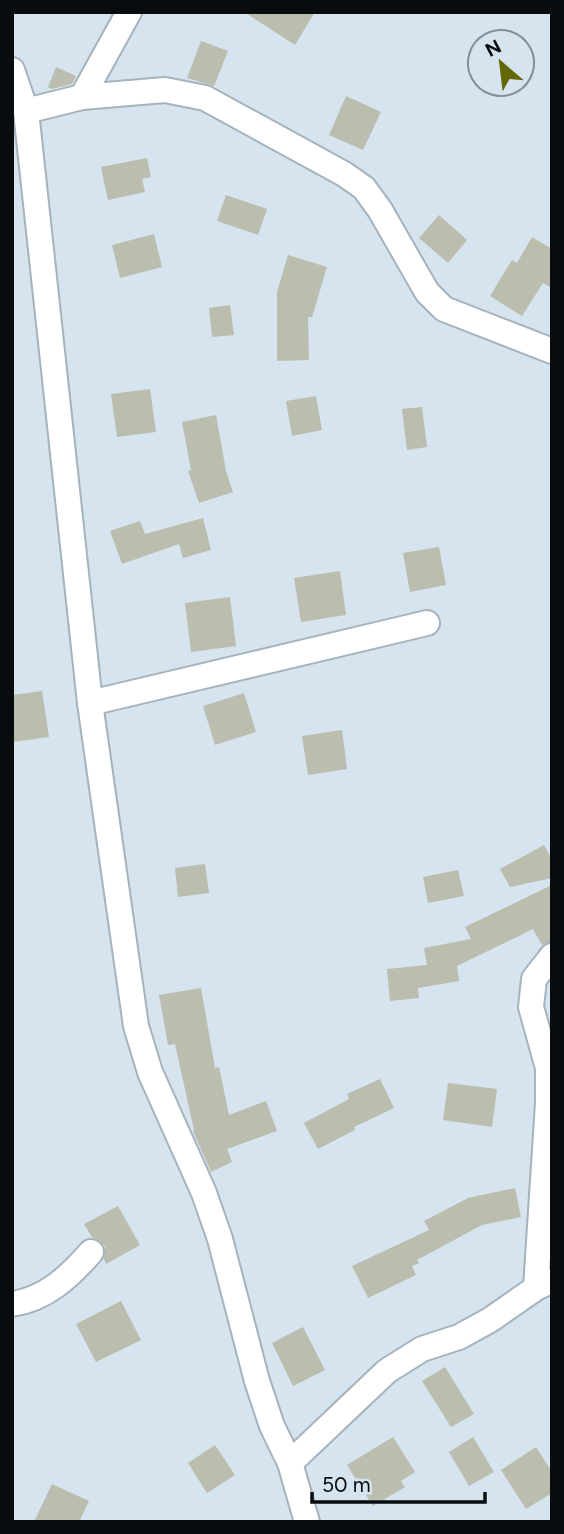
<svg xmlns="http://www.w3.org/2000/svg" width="564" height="1534" viewBox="0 0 564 1534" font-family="Figtree,sans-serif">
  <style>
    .building { fill: #bbbdae }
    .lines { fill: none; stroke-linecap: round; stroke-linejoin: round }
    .minor-casing { stroke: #a4b3bc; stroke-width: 28 }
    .minor { stroke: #fff; stroke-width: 24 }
  </style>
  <rect width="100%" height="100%" fill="#d5e4ee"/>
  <!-- building -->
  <g class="building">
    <polygon points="244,12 315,12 295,45"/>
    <polygon points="201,41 228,51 214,86 187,78"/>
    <polygon points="56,67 76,76 72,84 52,89 48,87"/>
    <polygon points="346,96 381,112 363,150 329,135"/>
    <polygon points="147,158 151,177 142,179 145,192 108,200 101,167"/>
    <polygon points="226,195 267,209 258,235 217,221"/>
    <polygon points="439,215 467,240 448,263 419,238"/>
    <polygon points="154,234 162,267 120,278 112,245"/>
    <polygon points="532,237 552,249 552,288 543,283 522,316 490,296 512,260 517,263"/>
    <polygon points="288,255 327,267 312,317 308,317 309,360 277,361 277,292"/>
    <polygon points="230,305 234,335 212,337 209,308"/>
    <polygon points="150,389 156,432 117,437 111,394"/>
    <polygon points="316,396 322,430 292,436 286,401"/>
    <polygon points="422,407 427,447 407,450 402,409"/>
    <polygon points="216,415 226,471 233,492 199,503 188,471 191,470 182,422"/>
    <polygon points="203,518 211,550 183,558 179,544 122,564 110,531 140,521 145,534"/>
    <polygon points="439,547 446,585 410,592 403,553"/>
    <polygon points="340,571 346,615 301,622 294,578"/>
    <polygon points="230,597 236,646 191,652 185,603"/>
    <polygon points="42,691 49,737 12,742 12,695"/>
    <polygon points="244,693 256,732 215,745 203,706"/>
    <polygon points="342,730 347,769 308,775 302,736"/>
    <polygon points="544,845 552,860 552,878 510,887 500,869"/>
    <polygon points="205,864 209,893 178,897 175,868"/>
    <polygon points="458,870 464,896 428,903 423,877"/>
    <polygon points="552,885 552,941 542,945 533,929 457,966 459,981 418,988 419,998 390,1001 387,969 427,965 424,948 471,939 465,927"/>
    <polygon points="201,988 215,1068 219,1067 229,1115 266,1101 277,1131 227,1149 232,1162 211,1172 193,1131 194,1130 175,1044 168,1045 159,995"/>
    <polygon points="380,1079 394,1108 354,1127 355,1130 318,1149 304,1123 349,1099 347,1094"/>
    <polygon points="448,1083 497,1089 492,1127 443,1120"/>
    <polygon points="515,1188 521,1217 482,1225 417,1260 419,1263 412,1266 416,1275 368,1298 352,1266 429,1230 424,1221 468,1198"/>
    <polygon points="118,1206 140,1245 106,1264 104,1259 105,1247 100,1241 92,1237 84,1224"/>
    <polygon points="121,1301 141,1340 96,1362 76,1324"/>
    <polygon points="303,1327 325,1370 293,1386 272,1343"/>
    <polygon points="445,1367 474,1414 451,1427 422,1381"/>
    <polygon points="393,1437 415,1472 401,1481 405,1487 373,1506 347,1465"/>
    <polygon points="473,1437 494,1472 469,1486 449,1452"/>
    <polygon points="215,1445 235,1475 207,1493 188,1463"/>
    <polygon points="536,1447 552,1472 552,1493 526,1509 501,1470"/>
    <polygon points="52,1484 89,1501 79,1522 34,1522"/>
  </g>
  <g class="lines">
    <defs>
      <g id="minor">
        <polyline points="12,70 26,111 90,703 136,1026 150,1072 204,1193 220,1239 257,1381 272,1426 290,1463 307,1522"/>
        <polyline points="82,97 129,12"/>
        <polyline points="26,111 82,97 165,90 205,98 344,174 364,188 380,210 427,292 444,309 552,351"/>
        <polyline points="90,703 427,623"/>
        <polyline points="536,1288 548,1103 548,1068 531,1007 534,979 552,956"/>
        <path d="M12,1304C46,1299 69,1277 91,1252"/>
        <polyline points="290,1463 387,1371 422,1349 459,1337 490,1320 536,1288 551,1281"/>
      </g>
    </defs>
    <!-- minor casing -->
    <use href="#minor" class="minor-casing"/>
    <!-- minor -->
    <use href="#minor" class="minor"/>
  </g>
  <!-- border -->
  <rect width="564" height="1534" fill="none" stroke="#080c0f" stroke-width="28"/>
  <!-- north arrow -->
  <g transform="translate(501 63) rotate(332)"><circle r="33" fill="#d5e4ee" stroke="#838e95" stroke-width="2"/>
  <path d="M0-5L12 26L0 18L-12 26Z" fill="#636705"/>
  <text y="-10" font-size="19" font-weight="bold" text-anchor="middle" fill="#080c0f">N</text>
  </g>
  <!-- scale -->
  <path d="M312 1492v10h173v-10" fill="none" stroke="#080c0f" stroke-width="3.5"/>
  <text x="322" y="1492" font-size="21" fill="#080c0f" stroke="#d5e4ee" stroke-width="5" paint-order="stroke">50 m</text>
</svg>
